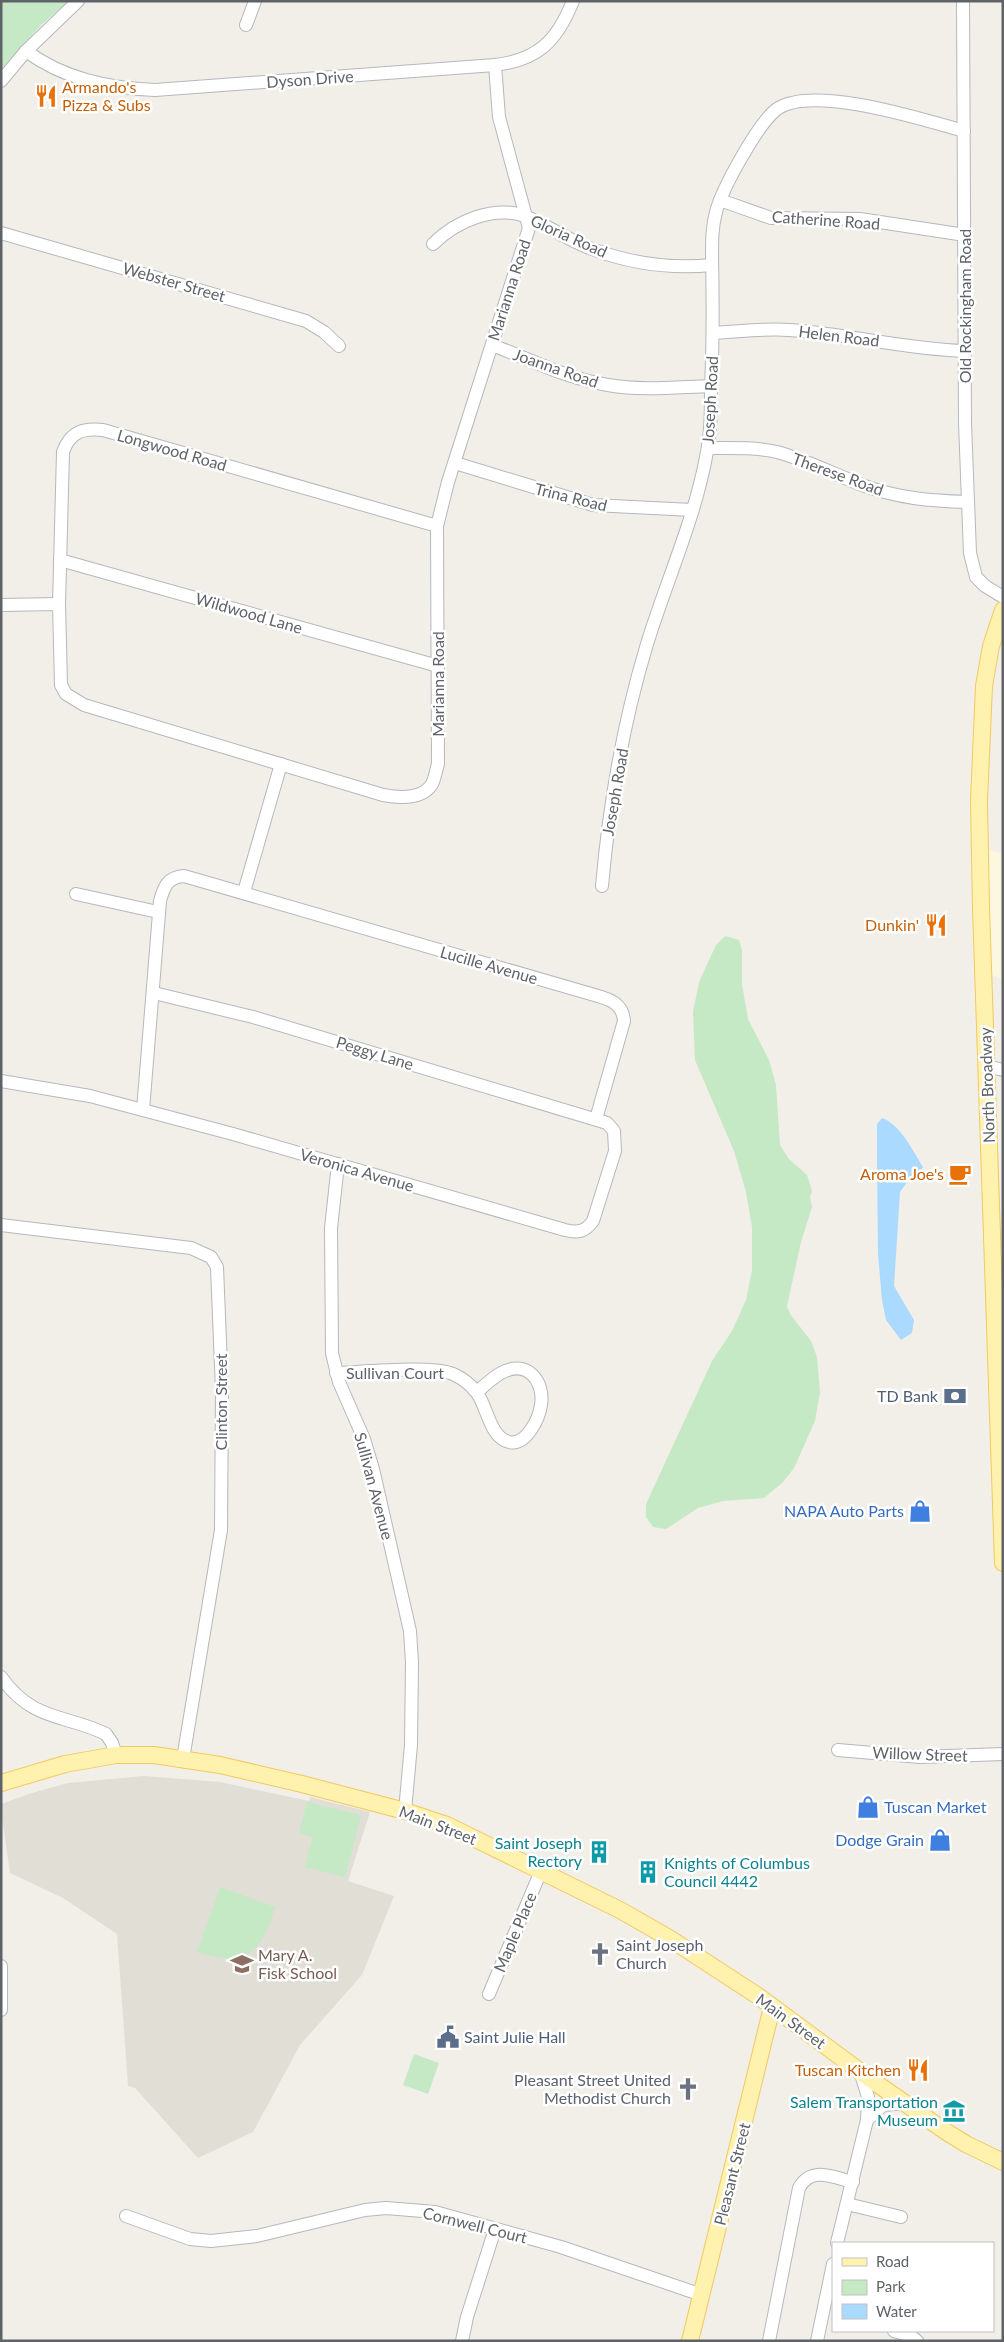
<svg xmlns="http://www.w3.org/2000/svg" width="1004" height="2342" viewBox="0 0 1004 2342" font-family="Lato,sans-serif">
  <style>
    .commercial { fill: #fef7e0 }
    .education { fill: #e1ded6 }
    .green { fill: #c5e8c5 }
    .water { fill: #aadaff }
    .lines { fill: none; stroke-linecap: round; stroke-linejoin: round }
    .minor-casing { stroke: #b5b8bc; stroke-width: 14 }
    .major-casing { stroke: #f2c960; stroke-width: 18 }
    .minor { stroke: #fff; stroke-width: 12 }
    .major { stroke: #fff2af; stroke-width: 16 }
    .labels { text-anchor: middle; stroke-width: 5; stroke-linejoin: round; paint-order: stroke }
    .street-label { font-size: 16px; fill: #5f6368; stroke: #fff }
    .food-label { font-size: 16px; fill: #c56008; stroke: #fff; text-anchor: end }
    .service-label { font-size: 16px; fill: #4e5e75; stroke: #fff; text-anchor: end }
    .shop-label { font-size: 16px; fill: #366cbe; stroke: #fff; text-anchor: end }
    .culture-label { font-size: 16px; fill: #0d838f; stroke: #fff; text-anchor: end }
    .worship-label { font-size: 16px; fill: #5b616d; stroke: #fff; text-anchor: start }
    .education-label { font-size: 16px; fill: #785e54; stroke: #fff; text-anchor: start }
  </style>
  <rect width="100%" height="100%" fill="#f1efe8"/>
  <!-- commercial -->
  <polygon class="commercial" points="979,846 1003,854 1003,979 983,973"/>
  <!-- education -->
  <polygon class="education" points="144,1776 220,1782 309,1801 310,1797 370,1812 348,1881 394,1896 362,1975 300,2045 253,2132 198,2158 135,2088 128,2086 117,1934 63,1898 10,1873 1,1810 1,1804 32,1793 68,1783"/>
  <!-- green -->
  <g class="green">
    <polygon points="1,1 69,1 41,25 1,70"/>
    <polygon points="725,936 739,940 742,950 742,984 748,1019 769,1060 776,1085 780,1145 789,1159 807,1175 812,1191 810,1197 812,1207 801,1242 787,1306 790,1314 811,1341 817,1357 820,1393 815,1421 794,1468 783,1482 764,1498 723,1501 698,1508 666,1529 653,1527 646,1517 646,1504 712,1361 732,1331 746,1300 752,1270 752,1227 746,1192 734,1151 695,1060 693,1012 699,982 716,945"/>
    <polygon points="307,1802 361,1815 345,1877 305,1867 313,1837 299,1833"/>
    <path d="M220,1887L275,1907C261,1955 245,1968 197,1952Z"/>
    <polygon points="414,2054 439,2063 428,2094 403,2085"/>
  </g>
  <!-- water -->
  <path class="water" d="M882,1118C900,1124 913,1151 923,1167L920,1173L910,1178L900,1192L894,1286L914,1320L912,1333L901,1340L886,1320L882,1300L878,1254L877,1159V1124Z"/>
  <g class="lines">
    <defs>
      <g id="minor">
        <polyline points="963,1 965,423 970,553 976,577 985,586 1003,597"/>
        <polyline points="246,25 255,1"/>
        <path d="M26,51C64,79 108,88 155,90L495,65C538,60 557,41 573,1"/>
        <polyline points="1,81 26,51 78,1"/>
        <polyline points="720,200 771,218 860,219 965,235"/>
        <polyline points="1,233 306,321 324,332 339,346"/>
        <path d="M433,244C456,221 495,204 527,217C550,227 570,241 592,249C632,264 671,269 712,265"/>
        <path d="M713,333C738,332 764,328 789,330C848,334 905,349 964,351"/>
        <path d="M492,345C529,359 568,379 608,385C642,391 677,387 711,386"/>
        <path d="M708,448C731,448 754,447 777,452C806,460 834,474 862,485C897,498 931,501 967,502"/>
        <polyline points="455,463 593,505 692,510"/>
        <polyline points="60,560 438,666"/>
        <path d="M59,604L63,452C70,432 82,428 103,430L437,526"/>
        <path d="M1,605L59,604L61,685L66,694L84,705L383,795C399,798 422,800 432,784C435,778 436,770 438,764L437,526L448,482L529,228L499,117L495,65"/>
        <path d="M602,886C609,806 624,720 647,644C666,582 694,521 706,457C711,434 711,411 711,387C713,344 713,300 712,257C712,241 712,227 716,212C722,189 758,123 777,109C813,84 924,120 964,131"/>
        <polyline points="244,892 281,764"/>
        <polyline points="76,894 158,912"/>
        <polyline points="986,1066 1003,1070"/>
        <path d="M1,1081L90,1096L233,1134L565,1230C578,1233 585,1232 593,1221L615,1151L614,1131L607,1123L253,1017L154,993"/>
        <path d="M143,1110L160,901C164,886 168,877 184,876L598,996C612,1000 623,1005 624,1021L596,1119"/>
        <polyline points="338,1164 331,1228 332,1353 339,1382 364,1439 373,1469 410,1631 412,1662 411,1745 405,1811"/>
        <polyline points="1,1225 191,1248 211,1257 217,1267 222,1391 221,1530 183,1759"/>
        <path d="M336,1373C362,1372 433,1365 453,1374C462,1378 471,1385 477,1393C487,1406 490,1438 509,1442C526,1446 539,1419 541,1405C545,1380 526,1359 501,1373C492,1378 484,1386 477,1392"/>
        <path d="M1,1677C33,1722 65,1714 106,1734L112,1743L116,1755"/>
        <polyline points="838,1750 920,1757 1003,1754"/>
        <polyline points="1,1966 1,2010"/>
        <polyline points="489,1994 541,1871"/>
        <polyline points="867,2120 883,2105 905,2103"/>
        <polyline points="847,2204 901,2217"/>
        <polyline points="126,2216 190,2239 211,2241 257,2236 365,2210 386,2208 435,2212 561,2247 702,2295"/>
        <polyline points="837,2243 867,2120 868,2097 860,2071"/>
        <polyline points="894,2331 911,2336 917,2341"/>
        <polyline points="462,2341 467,2317 495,2229"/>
        <path d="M769,2341L799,2188C811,2166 832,2177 853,2182"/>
        <polyline points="817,2341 833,2264"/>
      </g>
      <g id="major">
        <polyline points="1003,610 991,646 984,686 979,801 981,908 1003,1563"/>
        <polyline points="1,1783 65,1764 116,1755 154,1755 220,1765 302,1784 405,1811 447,1825 620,1910 669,1938 758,1996 873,2081 945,2131 966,2144 1003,2162"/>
        <polyline points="690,2341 772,2007"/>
      </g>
    </defs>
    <!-- minor casing -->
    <use href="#minor" class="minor-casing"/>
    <!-- major casing -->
    <use href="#major" class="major-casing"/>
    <!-- minor -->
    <use href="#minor" class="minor"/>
    <!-- major -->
    <use href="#major" class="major"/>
  </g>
  <!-- icons -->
  <defs>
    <symbol id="restaurant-bare" viewBox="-9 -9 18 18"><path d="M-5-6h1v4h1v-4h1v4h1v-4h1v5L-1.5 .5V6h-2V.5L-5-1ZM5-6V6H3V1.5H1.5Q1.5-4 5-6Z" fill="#e8710a" stroke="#fff" stroke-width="2.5" paint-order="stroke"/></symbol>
    <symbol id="cafe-bare" viewBox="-9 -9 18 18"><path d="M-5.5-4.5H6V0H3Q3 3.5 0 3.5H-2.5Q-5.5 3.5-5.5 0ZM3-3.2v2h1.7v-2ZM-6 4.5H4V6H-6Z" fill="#e8710a" stroke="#fff" stroke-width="2.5" paint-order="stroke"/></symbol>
    <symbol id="bank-bare" viewBox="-9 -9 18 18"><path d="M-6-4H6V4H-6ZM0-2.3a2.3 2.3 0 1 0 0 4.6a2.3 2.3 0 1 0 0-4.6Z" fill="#5c6f8a" stroke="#fff" stroke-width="2.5" paint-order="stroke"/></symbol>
    <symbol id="shop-bare" viewBox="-9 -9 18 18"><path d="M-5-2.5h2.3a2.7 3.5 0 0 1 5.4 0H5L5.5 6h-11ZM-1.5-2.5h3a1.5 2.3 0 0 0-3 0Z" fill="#3f7fe0" stroke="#fff" stroke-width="2.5" paint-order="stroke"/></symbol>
    <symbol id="building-bare" viewBox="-9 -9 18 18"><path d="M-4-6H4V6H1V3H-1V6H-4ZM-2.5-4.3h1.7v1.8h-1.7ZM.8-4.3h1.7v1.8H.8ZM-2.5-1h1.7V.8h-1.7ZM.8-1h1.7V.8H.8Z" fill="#0f9aa8" stroke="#fff" stroke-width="2.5" paint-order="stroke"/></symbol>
    <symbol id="church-bare" viewBox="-9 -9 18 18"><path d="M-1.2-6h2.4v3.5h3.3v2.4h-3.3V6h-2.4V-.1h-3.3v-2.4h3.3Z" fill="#6b7280" stroke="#fff" stroke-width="2.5" paint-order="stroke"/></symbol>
    <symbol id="school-bare" viewBox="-9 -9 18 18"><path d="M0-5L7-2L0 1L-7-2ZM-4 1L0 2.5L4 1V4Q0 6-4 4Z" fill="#8d6e63" stroke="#fff" stroke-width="2.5" paint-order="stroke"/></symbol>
    <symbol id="civic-bare" viewBox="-9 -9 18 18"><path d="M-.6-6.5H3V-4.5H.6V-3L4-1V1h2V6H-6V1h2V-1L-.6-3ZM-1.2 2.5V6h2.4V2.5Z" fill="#5c6f8a" stroke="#fff" stroke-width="2.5" paint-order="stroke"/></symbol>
    <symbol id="museum-bare" viewBox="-9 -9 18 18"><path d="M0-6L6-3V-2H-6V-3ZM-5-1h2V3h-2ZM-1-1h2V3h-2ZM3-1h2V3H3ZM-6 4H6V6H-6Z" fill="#0f9aa8" stroke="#fff" stroke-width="2.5" paint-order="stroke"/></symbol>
  </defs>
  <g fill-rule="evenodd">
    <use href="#restaurant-bare" x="30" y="80" width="32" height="32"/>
    <use href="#restaurant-bare" x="920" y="909" width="32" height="32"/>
    <use href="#cafe-bare" x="944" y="1158" width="32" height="32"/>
    <use href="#bank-bare" x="939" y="1380" width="32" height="32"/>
    <use href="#shop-bare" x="904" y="1495" width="32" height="32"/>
    <use href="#shop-bare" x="852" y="1791" width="32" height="32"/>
    <use href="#shop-bare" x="924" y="1824" width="32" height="32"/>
    <use href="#building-bare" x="583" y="1836" width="32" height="32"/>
    <use href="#building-bare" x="632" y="1856" width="32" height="32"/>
    <use href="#church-bare" x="584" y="1938" width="32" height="32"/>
    <use href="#school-bare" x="226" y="1948" width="32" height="32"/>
    <use href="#civic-bare" x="432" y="2021" width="32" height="32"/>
    <use href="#restaurant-bare" x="902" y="2054" width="32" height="32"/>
    <use href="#church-bare" x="672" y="2073" width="32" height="32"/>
    <use href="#museum-bare" x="938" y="2095" width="32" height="32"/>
  </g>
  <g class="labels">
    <!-- street labels -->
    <g class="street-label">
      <text transform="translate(310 79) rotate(-4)" y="6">Dyson Drive</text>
      <text transform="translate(826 220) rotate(4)" y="6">Catherine Road</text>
      <text transform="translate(569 236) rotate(24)" y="6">Gloria Road</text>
      <text transform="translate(174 282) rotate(16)" y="6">Webster Street</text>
      <text transform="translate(509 290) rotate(-72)" y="6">Marianna Road</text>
      <text transform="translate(965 306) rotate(-90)" y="6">Old Rockingham Road</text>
      <text transform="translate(839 336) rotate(7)" y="6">Helen Road</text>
      <text transform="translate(556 368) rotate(19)" y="6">Joanna Road</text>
      <text transform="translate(710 400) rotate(-87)" y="6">Joseph Road</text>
      <text transform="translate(172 450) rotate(16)" y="6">Longwood Road</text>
      <text transform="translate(838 474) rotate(20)" y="6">Therese Road</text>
      <text transform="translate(571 497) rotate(14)" y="6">Trina Road</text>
      <text transform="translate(249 613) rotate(16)" y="6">Wildwood Lane</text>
      <text transform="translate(438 684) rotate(-90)" y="6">Marianna Road</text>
      <text transform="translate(615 792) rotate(-80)" y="6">Joseph Road</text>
      <text transform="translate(489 965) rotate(16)" y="6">Lucille Avenue</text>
      <text transform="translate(375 1053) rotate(17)" y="6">Peggy Lane</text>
      <text transform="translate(987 1085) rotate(-92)" y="6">North Broadway</text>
      <text transform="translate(357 1170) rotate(16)" y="6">Veronica Avenue</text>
      <text x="395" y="1379">Sullivan Court</text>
      <text transform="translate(221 1402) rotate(-90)" y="6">Clinton Street</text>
      <text transform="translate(374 1486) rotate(75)" y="6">Sullivan Avenue</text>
      <text transform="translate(920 1754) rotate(2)" y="6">Willow Street</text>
      <text transform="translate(438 1825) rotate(21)" y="6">Main Street</text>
      <text transform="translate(515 1932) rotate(-67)" y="6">Maple Place</text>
      <text transform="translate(791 2021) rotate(36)" y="6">Main Street</text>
      <text transform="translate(732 2174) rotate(-76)" y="6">Pleasant Street</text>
      <text transform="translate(475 2225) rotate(14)" y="6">Cornwell Court</text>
    </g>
    <!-- food labels -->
    <g class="food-label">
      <text x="62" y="93" text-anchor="start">Armando's<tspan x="62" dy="18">Pizza &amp; Subs</tspan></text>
      <text x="919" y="931">Dunkin'</text>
      <text x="944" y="1180">Aroma Joe's</text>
      <text x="901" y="2076">Tuscan Kitchen</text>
    </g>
    <!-- service labels -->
    <g class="service-label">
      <text x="938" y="1402">TD Bank</text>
      <text x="464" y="2043" text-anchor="start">Saint Julie Hall</text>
    </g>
    <!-- shop labels -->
    <g class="shop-label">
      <text x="904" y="1517">NAPA Auto Parts</text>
      <text x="884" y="1813" text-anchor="start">Tuscan Market</text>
      <text x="924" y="1846">Dodge Grain</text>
    </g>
    <!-- culture labels -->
    <g class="culture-label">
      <text x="582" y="1849">Saint Joseph<tspan x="582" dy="18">Rectory</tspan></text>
      <text x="664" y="1869" text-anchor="start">Knights of Columbus<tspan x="664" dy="18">Council 4442</tspan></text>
      <text x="938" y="2108">Salem Transportation<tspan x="938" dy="18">Museum</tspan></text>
    </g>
    <!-- worship labels -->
    <g class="worship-label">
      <text x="616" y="1951">Saint Joseph<tspan x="616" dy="18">Church</tspan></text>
      <text x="671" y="2086" text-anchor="end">Pleasant Street United<tspan x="671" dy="18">Methodist Church</tspan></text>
    </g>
    <!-- education labels -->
    <g class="education-label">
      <text x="258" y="1961">Mary A.<tspan x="258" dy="18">Fisk School</tspan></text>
    </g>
  </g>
  <!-- border -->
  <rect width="1004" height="2342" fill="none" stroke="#5f6368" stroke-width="5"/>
  <!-- legend -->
  <rect x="832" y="2242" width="162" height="90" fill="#ffffff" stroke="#bfc1c3"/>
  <rect x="842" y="2258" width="25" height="8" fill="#fff2af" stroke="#bfc1c3"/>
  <text x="876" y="2267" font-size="15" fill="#5f6368">Road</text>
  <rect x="842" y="2280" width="25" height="15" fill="#c5e8c5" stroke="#bfc1c3"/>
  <text x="876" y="2292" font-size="15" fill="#5f6368">Park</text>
  <rect x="842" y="2304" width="25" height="15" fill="#aadaff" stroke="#bfc1c3"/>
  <text x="876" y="2317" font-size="15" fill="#5f6368">Water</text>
</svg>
